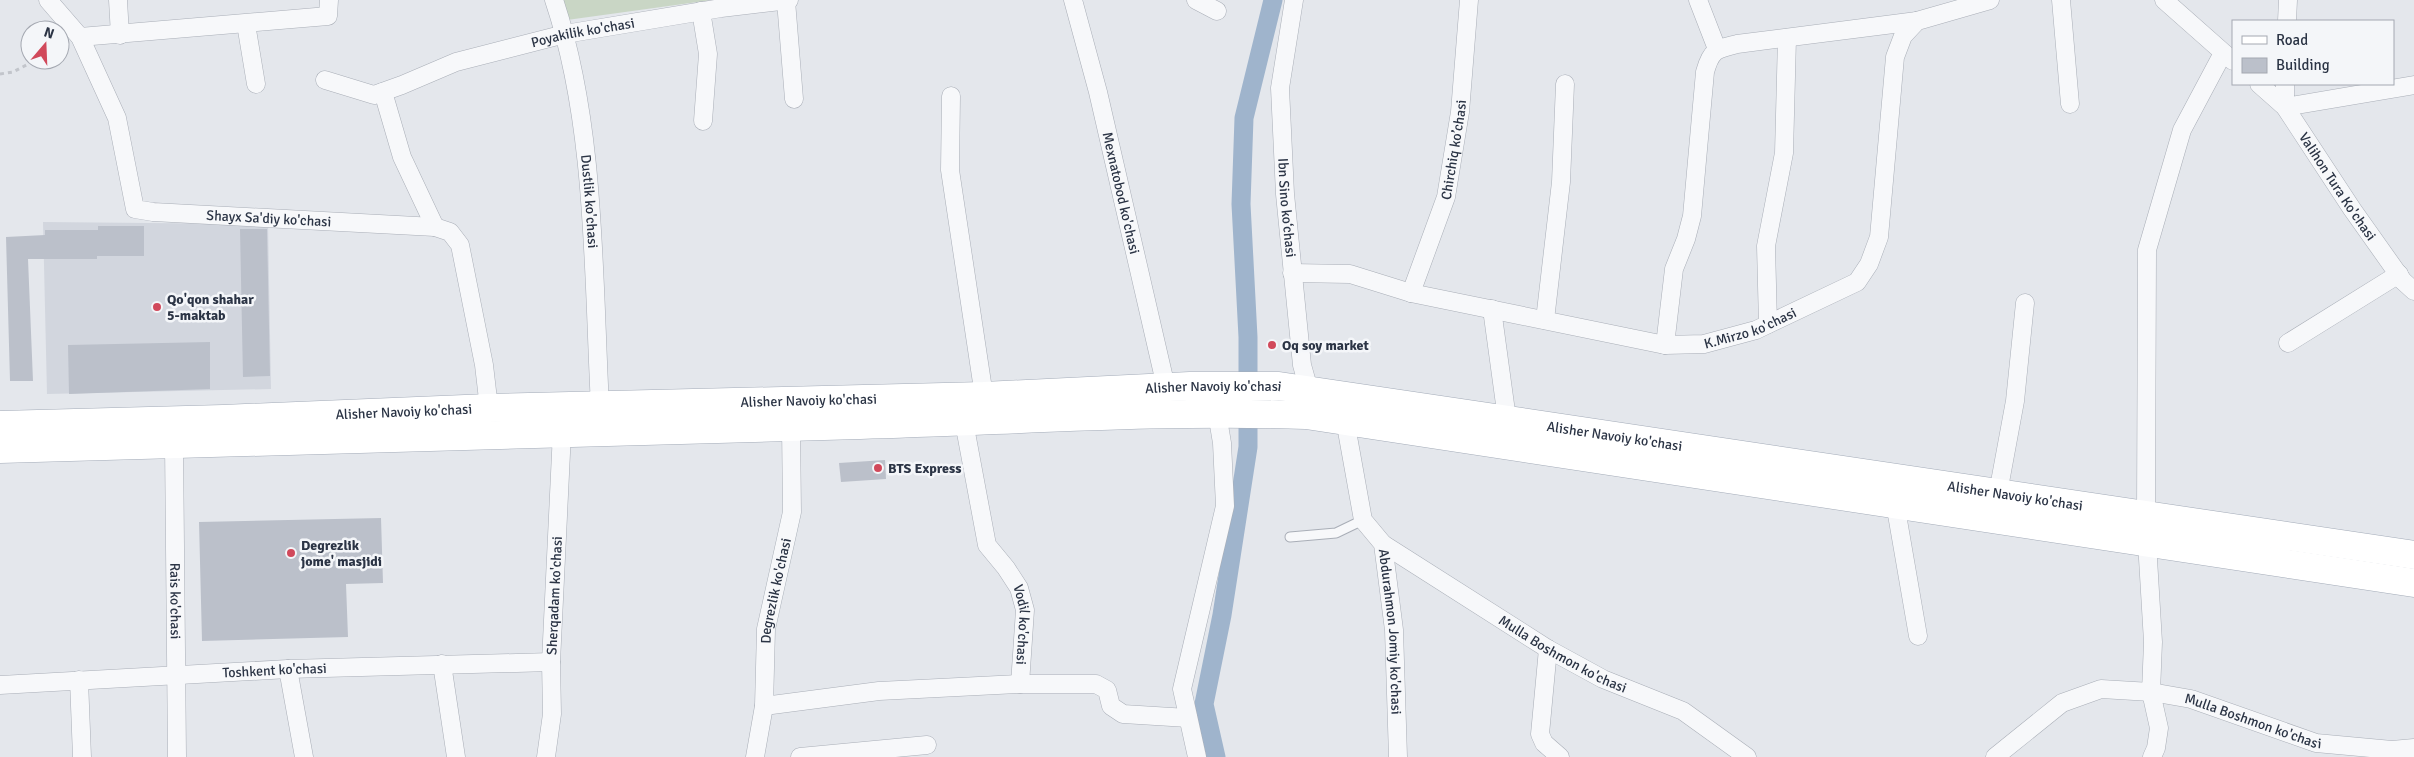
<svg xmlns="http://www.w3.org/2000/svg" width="2414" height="757" viewBox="0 0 2414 757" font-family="Signika,sans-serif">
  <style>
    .built { fill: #d2d6de }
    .green { fill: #c9d6c5 }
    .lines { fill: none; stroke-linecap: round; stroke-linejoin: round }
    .canal { stroke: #9fb4cc; stroke-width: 19 }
    .building { fill: #bbc0ca }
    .service-casing { stroke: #a9aeb7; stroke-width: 11 }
    .minor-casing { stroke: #a9aeb7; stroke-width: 19 }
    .primary-casing { stroke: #a3abb8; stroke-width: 29 }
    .path { stroke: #c2c5cb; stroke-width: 3; stroke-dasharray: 4 4; stroke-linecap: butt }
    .service { stroke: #f7f8fa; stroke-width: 9 }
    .minor { stroke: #f7f8fa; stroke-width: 18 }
    .primary { stroke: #fff; stroke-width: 28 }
    .poi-dot { fill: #d1495b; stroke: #f4f6f9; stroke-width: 2 }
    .labels { text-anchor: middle; stroke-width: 5; stroke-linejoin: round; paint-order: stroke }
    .street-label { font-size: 14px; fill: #2b3445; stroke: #f4f6f9 }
    .poi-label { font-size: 14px; font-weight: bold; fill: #2b3445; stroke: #f4f6f9; text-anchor: start }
  </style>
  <rect width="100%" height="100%" fill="#e4e7ec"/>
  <!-- built -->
  <polygon class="built" points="43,222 268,224 271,389 47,394"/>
  <!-- green -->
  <polygon class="green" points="561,0 712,0 567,20"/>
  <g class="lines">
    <!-- canal -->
    <polyline class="canal" points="1216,757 1204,704 1222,615 1248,447 1248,337 1241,204 1244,118 1273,0"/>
  </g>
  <!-- building -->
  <g class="building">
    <polygon points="98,226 144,226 144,256 97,256 97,259 28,259 33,381 10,381 6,237 45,235 45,230 98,230"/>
    <polygon points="240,229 267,229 270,376 243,377"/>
    <polygon points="210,342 210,389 69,394 68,345"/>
    <polygon points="885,460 886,479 841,482 839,463"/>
    <polygon points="381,518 383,583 346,584 348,637 202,641 199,522"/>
  </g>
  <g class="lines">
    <defs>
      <polyline id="service" points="1290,537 1336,533 1363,520"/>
      <g id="minor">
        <path id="s1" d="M48,0L80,37L117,118L135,209L153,212L435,227L450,232L460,245L484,365L489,408"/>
        <polyline points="118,0 120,35"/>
        <path id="s2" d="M554,0C596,125 593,274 600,406"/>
        <path id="s3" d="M1073,0L1098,92L1166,387"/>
        <polyline points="1196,0 1217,11"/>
        <path id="s4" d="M1294,0L1280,88L1285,194L1302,365L1309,390L1308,399"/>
        <polyline points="1698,0 1717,49"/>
        <polyline points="2061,0 2070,104"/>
        <polyline points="2164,0 2233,61"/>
        <polyline points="786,1 794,99"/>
        <polyline points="701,11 708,54 703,121"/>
        <polyline points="2287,21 2288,0"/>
        <polyline points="246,24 256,84"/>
        <polyline points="80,37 328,16 329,0"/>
        <path id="s5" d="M325,80L374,95L402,85L456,62L565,34L721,8L789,0"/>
        <path id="s6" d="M2259,84L2285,107L2352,209L2403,281L2414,291"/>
        <polyline points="2285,84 2285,107 2414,85"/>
        <polyline points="383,92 402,157 435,227"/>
        <polyline points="951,96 950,170 984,396"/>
        <path id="s7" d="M1292,273L1350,274L1411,293L1665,345L1704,344L1756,330L1857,282L1869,264L1879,237L1895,57L1903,36L1917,21L1990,0"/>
        <path id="s8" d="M1411,293L1446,197L1460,112L1469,0"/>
        <polyline points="1492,309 1507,419"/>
        <polyline points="1545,320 1561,182 1565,84"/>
        <polyline points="1768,324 1766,246 1784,153 1787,38"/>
        <polyline points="2288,343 2399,274"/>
        <path d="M1665,345L1674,269L1686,239L1692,216L1705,72C1711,50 1716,49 1737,44L1917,21"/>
        <path id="s9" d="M1345,412V420L1363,520L1383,544L1394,630L1398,757"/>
        <path id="s10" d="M964,422L987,545L1006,568L1019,588L1025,610L1020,684H1096L1107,690L1111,706L1123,714L1188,718"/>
        <path id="s11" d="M174,443L177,757"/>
        <polyline points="1998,493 2015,401 2025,303"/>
        <polyline points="1895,503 1918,636"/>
        <polyline points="2146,515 2147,250 2182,130 2223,53"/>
        <polyline points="2147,542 2153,642 2151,692 2159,728 2156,748 2152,757"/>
        <path id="s12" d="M1383,544L1548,649L1603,679L1683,711L1747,757"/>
        <polyline points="1548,649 1540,734 1544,743 1560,757"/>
        <polyline points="442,664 456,757"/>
        <polyline points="288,669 304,757"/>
        <polyline points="79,680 82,757"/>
        <path id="s13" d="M0,685L288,669L551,662"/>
        <polyline points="764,706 879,691 1020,684"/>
        <path id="s14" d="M546,757L552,714L551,662L562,432"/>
        <path id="s15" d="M755,757L764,706L766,629L792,512L791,426"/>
        <polyline points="800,757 927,745"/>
        <polyline points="1197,757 1182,689 1225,506 1222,443 1217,413"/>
        <path id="s16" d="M1995,757L2062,703L2101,689L2151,692L2191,699L2316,743L2392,750L2414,748"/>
      </g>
      <g id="primary">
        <path id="s17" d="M0,425L223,419L489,408L984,396L1190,386H1279L2414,555"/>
        <path d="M0,449C286,439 573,432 860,425C1008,421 1157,410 1306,415L2414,583"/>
      </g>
    </defs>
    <!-- service casing -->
    <use href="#service" class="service-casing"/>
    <!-- minor casing -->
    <use href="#minor" class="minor-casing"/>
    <!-- primary casing -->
    <use href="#primary" class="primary-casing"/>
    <!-- path -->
    <polyline class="path" points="0,74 13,72 36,60"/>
    <!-- service -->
    <use href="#service" class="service"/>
    <!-- minor -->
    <use href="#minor" class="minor"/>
    <!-- primary -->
    <use href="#primary" class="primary"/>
  </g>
  <!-- markers -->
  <g class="poi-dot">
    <circle cx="157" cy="307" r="5"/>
    <circle cx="1272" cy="345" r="5"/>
    <circle cx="878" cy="468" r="5"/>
    <circle cx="291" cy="553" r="5"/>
  </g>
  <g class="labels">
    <!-- street labels -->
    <g class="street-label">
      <text dy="5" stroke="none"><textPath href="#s5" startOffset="270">Poyakilik ko'chasi</textPath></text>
      <text dy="5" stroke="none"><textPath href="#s8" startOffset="150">Chirchiq ko’chasi</textPath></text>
      <text dy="5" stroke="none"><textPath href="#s6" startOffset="130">Valihon Tura Ko'chasi</textPath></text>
      <text dy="5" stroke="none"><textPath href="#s3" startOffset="199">Mexnatobod ko'chasi</textPath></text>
      <text dy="5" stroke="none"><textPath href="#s2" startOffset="205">Dustlik ko'chasi</textPath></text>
      <text dy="5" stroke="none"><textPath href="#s4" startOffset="209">Ibn Sino ko‘chasi</textPath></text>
      <text dy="5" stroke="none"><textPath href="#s1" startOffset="365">Shayx Sa'diy ko'chasi</textPath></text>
      <text dy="5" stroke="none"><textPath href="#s7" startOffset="469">K.Mirzo ko'chasi</textPath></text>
      <text dy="5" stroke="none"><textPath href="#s17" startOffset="1214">Alisher Navoiy ko'chasi</textPath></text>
      <text dy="5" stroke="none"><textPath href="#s17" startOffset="809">Alisher Navoiy ko'chasi</textPath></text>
      <text dy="5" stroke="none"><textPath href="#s17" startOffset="404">Alisher Navoiy ko'chasi</textPath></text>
      <text dy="5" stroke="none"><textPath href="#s17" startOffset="1619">Alisher Navoiy ko'chasi</textPath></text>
      <text dy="5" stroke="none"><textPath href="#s17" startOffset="2024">Alisher Navoiy ko'chasi</textPath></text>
      <text dy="5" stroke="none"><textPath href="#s15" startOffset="168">Degrezlik ko'chasi</textPath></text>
      <text dy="5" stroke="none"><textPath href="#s14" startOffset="162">Sherqadam ko'chasi</textPath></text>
      <text dy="5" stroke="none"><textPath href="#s11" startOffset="158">Rais ko'chasi</textPath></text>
      <text dy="5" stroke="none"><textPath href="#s10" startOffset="216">Vodil ko'chasi</textPath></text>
      <text dy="5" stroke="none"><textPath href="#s9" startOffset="229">Abdurahmon Jomiy ko'chasi</textPath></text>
      <text dy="5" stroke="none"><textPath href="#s12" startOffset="211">Mulla Boshmon ko'chasi</textPath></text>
      <text dy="5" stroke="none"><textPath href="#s13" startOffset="275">Toshkent ko'chasi</textPath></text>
      <text dy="5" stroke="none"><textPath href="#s16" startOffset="284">Mulla Boshmon ko'chasi</textPath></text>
    </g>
    <!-- poi labels -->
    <g class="poi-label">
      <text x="167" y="304">Qo'qon shahar<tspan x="167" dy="16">5-maktab</tspan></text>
      <text x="1282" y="350">Oq soy market</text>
      <text x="888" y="473">BTS Express</text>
      <text x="301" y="550">Degrezlik<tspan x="301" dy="16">jome' masjidi</tspan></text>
    </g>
  </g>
  <!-- legend -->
  <rect x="2232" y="20" width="162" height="65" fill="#f4f6f9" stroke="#a4a8b1"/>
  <rect x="2242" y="36" width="25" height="8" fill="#ffffff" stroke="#a4a8b1"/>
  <text x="2276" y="45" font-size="15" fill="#2b3445">Road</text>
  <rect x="2242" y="58" width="25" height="15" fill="#bbc0ca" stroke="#a4a8b1"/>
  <text x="2276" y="70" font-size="15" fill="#2b3445">Building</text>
  <!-- north arrow -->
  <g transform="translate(45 45) rotate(19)"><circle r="24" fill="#f4f6f9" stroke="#a4a8b1"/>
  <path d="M0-4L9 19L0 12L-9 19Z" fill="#d1495b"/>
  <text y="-8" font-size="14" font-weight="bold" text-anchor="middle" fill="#2b3445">N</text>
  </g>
</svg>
